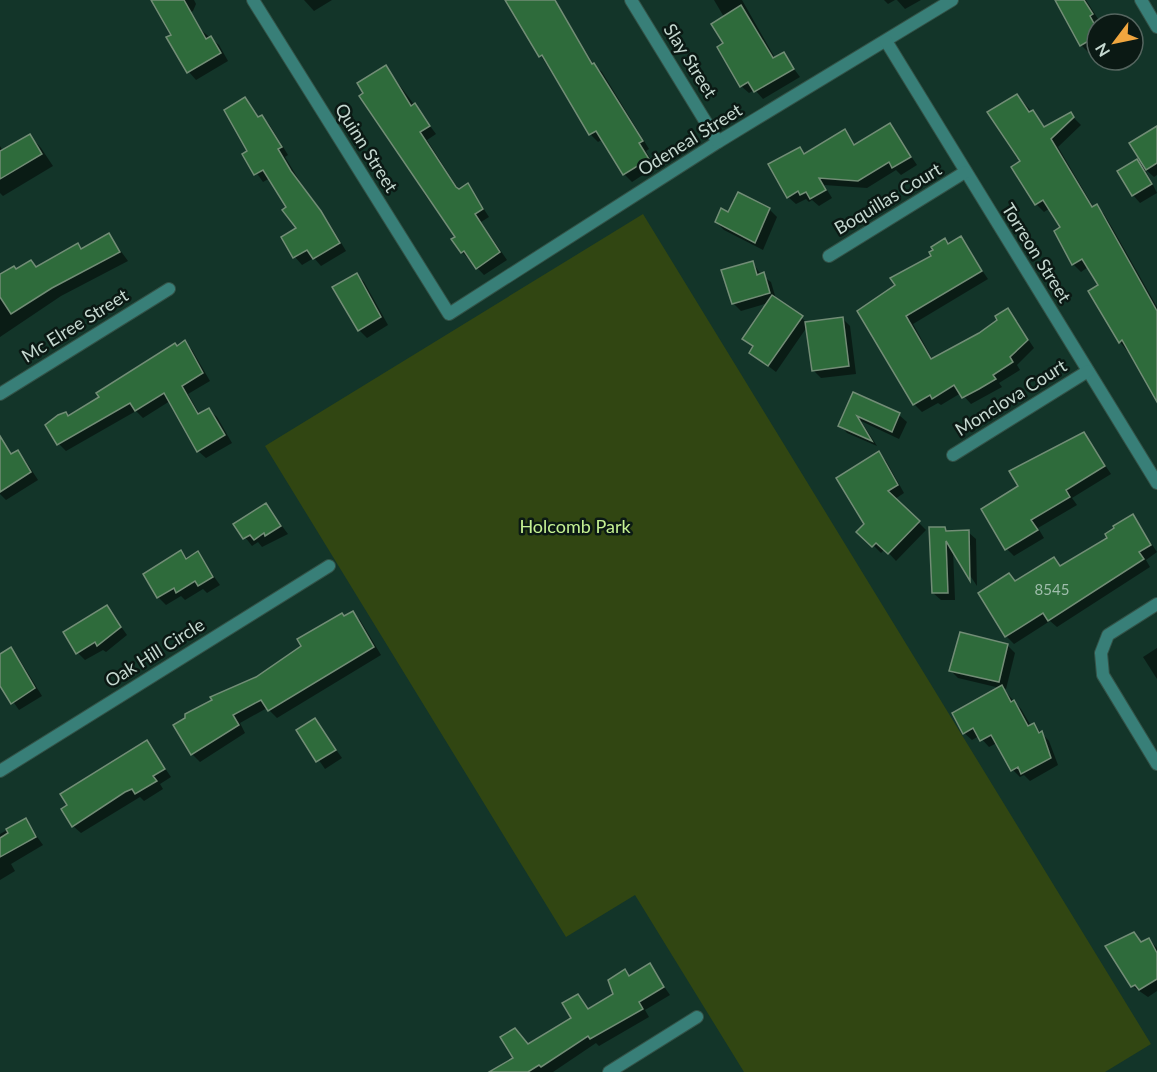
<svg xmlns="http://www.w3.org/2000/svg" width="1157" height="1072" viewBox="0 0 1157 1072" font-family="Lato,sans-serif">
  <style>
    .green { fill: #314612 }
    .shadow { fill: #0007 }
    .building { fill: #2e6b3b; stroke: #728d76; stroke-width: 1.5 }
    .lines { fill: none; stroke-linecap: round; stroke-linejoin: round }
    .minor-casing { stroke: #335247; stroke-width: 14 }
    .minor { stroke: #387f78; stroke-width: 12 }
    .labels { text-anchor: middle; stroke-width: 5; stroke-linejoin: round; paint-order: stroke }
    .number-label { font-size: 15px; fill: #9fbdab }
    .street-label { font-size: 18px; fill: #c5d8d0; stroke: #0b1914 }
    .park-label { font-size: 18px; fill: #c5f193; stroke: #0b1914 }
  </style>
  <rect width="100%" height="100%" fill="#133529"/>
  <!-- green -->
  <polygon class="green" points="643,214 1151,1044 1105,1072 744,1072 635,895 566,937 265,446"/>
  <!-- shadow -->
  <g class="shadow">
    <polygon points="153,0 194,0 196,4 193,11 184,16 219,45 228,61 196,80 189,72 168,38 173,35"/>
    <polygon points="304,0 332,0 314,11"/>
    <polygon points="506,0 555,0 594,65 602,72 649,149 646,151 655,167 632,182 624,174 603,139 598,142 590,134"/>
    <polygon points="714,0 742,0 775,58 783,54 800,77 763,99 755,90 749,93 741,86 724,17"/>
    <polygon points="884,0 895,0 888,4"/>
    <polygon points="897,0 921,0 905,9"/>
    <polygon points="1062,0 1086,0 1100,22 1096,24 1097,48 1089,53 1081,45 1068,23"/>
    <polygon points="386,67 436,134 427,140 459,190 468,185 489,217 481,222 507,260 484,275 462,252 454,239 457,237 425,195 407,162"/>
    <polygon points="1017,95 1046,128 1070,114 1081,125 1058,147 1094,208 1096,206 1104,214 1114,231 1157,307 1157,400 1138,368 1140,367 1120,342 1100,286 1088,267 1081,272 1073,264 1062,228 1050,208 1044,212 1036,204 1022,161"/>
    <polygon points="245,99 260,118 262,116 269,124 288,155 285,157 299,180 328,221 346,251 321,266 314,258 302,265 295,257 298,228 289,207 270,178 263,182 244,155 249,152"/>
    <polygon points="890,125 917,165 901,175 896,170 867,188 824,185 832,198 819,206 812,200 809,202 806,199 796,204 788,197 800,149 806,154 844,131 856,146"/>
    <polygon points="1157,128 1157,175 1154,177 1145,169 1157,193 1140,203 1133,195 1137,160 1146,168"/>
    <polygon points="29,135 41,148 53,166 3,196 0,193 0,146 3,151"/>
    <polygon points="769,209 777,217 763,250 724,230 716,222 729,214"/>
    <polygon points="109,235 128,261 61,296 0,337 0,276 17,271 31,262 37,268 78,245 83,250"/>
    <polygon points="960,238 988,279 913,324 933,360 980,334 999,320 1008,309 1034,348 1017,365 1020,370 999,383 1002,387 971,404 961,393 941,405 938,403 922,412 915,405 859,312 933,257 944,240 949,245"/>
    <polygon points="753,263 761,275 771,282 776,299 808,323 842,318 850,326 856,374 821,378 813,370 807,327 776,372 751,353 754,348 744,339 768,303 741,311 734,304 723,271"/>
    <polygon points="357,275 364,282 388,325 367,338 359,330"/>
    <polygon points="185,342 192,350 210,381 188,394 200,415 209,410 217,417 232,443 206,458 198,451 170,401 143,418 136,411 66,451 59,444 69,417"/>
    <polygon points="854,394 899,415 907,422 899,439 861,421 877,446 847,433 840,425"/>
    <polygon points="1084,434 1111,474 1072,498 1077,505 1038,528 1044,538 1014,556 1007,549 1020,487"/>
    <polygon points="7,450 13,455 17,452 25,460 38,480 6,500 0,494 0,454"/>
    <polygon points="878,453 886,461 904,493 895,499 926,530 896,561 885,549 881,553 859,531 866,524"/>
    <polygon points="266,505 288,534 262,547 258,542 252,546 235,524"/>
    <polygon points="1133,516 1157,552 1146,560 1150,567 1057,627 1050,621 1014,644 1006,636 1016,582 1054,559 1061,567 1109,538"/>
    <polygon points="945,528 949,533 968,532 976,539 977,586 953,550 955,600 941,600 933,593"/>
    <polygon points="181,552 188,559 197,553 220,585 207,593 203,589 185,600 181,596 166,605 158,597"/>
    <polygon points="107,607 127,635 106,652 103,650 85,660 78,653"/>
    <polygon points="353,613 360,620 381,655 277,718 267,708 240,723 245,733 200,762 192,754 257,678"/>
    <polygon points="1007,645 1015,653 1006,689 1002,688 1021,709 1031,726 1034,725 1049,741 1058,765 1030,781 1024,775 1020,777 1013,770 997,743 989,747 979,736 972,740 964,733 1000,688 958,678 950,670"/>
    <polygon points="1157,648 1157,679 1143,657"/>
    <polygon points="11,649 18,657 42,696 19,710 0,683 0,656"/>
    <polygon points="315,720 342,758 325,769 298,730"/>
    <polygon points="147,742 171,777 160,784 163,789 144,801 140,797 81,833 73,826"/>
    <polygon points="25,820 43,845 11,864 15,871 0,880 0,834"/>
    <polygon points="1133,933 1142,943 1149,940 1157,948 1157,991 1148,997 1132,986 1107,946"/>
    <polygon points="649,965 670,995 645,1010 649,1017 599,1046 596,1043 553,1072 492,1072 573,1019 578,996 590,1010 615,994 625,971 630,977"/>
  </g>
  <!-- building -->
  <g class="building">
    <polygon points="151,0 184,0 206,39 211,36 221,53 187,73 166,37 171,35"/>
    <polygon points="505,0 555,0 592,64 594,63 643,141 639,143 649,159 623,175 596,131 589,135 542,55 539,57"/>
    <polygon points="1055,0 1084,0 1093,14 1090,16 1097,29 1097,36 1080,46"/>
    <polygon points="741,5 773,58 784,52 794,69 754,92 748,82 740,87 717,47 723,43 711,24"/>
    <polygon points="386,65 411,106 415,103 430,126 420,132 456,187 459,189 468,183 483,209 475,214 500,252 476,269 464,251 461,253 451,239 455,237 359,96 363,93 357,83"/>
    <polygon points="1017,94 1029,112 1033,110 1044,127 1071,112 1074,117 1051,139 1092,207 1097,204 1107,222 1157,311 1157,402 1122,340 1119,343 1088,291 1098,285 1082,259 1072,265 1054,231 1060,227 1043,200 1035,205 1011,167 1020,161 987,112"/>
    <polygon points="245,97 258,117 262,115 282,147 278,149 291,171 321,211 340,243 313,259 307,250 293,258 281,237 296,228 282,210 286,207 263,170 254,175 242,154 247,151 224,110"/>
    <polygon points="890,123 911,157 892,168 889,162 858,181 819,178 826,190 810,199 806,192 800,195 798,191 787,198 768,164 800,147 804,154 845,129 854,145"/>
    <polygon points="1157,126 1157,163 1146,170 1129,143"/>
    <polygon points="30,134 42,154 0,179 0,151"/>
    <polygon points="1137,159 1152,184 1132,196 1117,171"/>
    <polygon points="738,192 770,208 755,243 715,222 721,208 728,212"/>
    <polygon points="109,233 120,252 52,288 11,314 0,297 0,274 14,266 16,269 31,260 36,267 78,243 81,249"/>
    <polygon points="961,236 982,271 906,316 931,359 979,333 997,320 995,316 1008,308 1028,340 1010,357 1013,362 993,375 996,379 979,389 962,398 954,385 932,399 930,395 913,405 857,311 895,285 890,278 931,256 929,252 933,250 931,247 945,238 948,244"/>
    <polygon points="753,261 757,275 764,272 770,293 732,304 721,270"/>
    <polygon points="357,273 381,317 358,331 332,287"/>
    <polygon points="772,295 803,316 768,366 749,353 753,346 742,339"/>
    <polygon points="843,317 849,366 812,371 805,322"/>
    <polygon points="185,340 203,373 182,386 198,414 209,408 225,435 197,452 164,393 135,411 130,403 57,445 45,425 58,415 66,412 68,416 99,397 96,393 175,343 177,346"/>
    <polygon points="853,392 900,413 892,432 857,416 872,441 838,426"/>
    <polygon points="1084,432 1105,466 1066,490 1070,497 1031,520 1038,530 1005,550 981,509 1018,486 1009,471"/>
    <polygon points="0,436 11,454 18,450 31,472 0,492"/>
    <polygon points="879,451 898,485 888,491 920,521 888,554 876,543 872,547 856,532 864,524 836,478"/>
    <polygon points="266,503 281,526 265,536 264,533 254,540 250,535 243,539 233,524"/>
    <polygon points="1133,514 1151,545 1139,552 1144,559 1048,621 1043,613 1005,637 978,593 1009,573 1015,581 1054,557 1060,566 1107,538 1105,534 1114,528 1113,526"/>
    <polygon points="929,527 945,527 946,531 969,530 970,581 946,541 948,593 932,593"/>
    <polygon points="181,550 186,559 198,551 213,577 198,586 195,581 176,593 174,588 157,598 143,574"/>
    <polygon points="107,605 121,627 97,646 95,642 76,654 63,632"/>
    <polygon points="353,611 374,647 268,711 261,700 233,715 239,725 191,755 173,725 185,718 185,714 212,700 210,697 256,677 301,646 297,639 342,613 344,616"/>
    <polygon points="960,632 1008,644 999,682 949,671"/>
    <polygon points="11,647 35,688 11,704 0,686 0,654"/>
    <polygon points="1002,685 1011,702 1014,700 1028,726 1034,723 1039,733 1042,731 1051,758 1021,774 1018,767 1011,771 991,735 980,741 973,728 963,734 952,713"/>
    <polygon points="315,718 336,750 316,762 296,730"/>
    <polygon points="147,740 165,769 153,776 157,781 135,794 132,789 125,792 72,827 61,809 67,805 60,794"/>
    <polygon points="26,818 36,837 0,857 0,838 8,833 6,829"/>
    <polygon points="1134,932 1141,942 1149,938 1157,953 1157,979 1139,990 1135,985 1131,987 1105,946"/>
    <polygon points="650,963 664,987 639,1002 643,1009 590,1039 588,1036 541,1067 539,1065 528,1072 489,1072 513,1058 500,1037 515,1028 528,1044 571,1018 562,1003 578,994 588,1009 613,994 608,980 625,969 629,976"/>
  </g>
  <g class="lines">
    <defs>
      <g id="minor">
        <polyline points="253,0 449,314 718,142 952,0"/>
        <polyline points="631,0 718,142"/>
        <polyline points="1141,0 1157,27"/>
        <polyline points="886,41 1157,483"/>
        <polyline points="829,256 965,172"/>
        <polyline points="0,394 169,289"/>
        <polyline points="953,455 1088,371"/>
        <polyline points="1157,604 1108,635 1101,653 1103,675 1157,764"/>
        <polyline points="0,771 329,566"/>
        <polyline points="609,1072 697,1017"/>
      </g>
    </defs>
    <!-- minor casing -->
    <use href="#minor" class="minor-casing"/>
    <!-- minor -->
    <use href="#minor" class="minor"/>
  </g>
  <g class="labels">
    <!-- number labels -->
    <g class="number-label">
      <text x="1052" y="595">8545</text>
    </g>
    <!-- street labels -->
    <g class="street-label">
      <text transform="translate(690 61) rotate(58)" y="6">Slay Street</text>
      <text transform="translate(690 140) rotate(-32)" y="6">Odeneal Street</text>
      <text transform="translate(366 148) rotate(58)" y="6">Quinn Street</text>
      <text transform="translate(888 199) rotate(-31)" y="6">Boquillas Court</text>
      <text transform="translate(1036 253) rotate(58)" y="6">Torreon Street</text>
      <text transform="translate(75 326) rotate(-32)" y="6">Mc Elree Street</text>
      <text transform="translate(1011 398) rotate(-32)" y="6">Monclova Court</text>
      <text transform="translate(155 653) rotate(-32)" y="6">Oak Hill Circle</text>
    </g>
    <!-- park labels -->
    <g class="park-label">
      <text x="575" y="533">Holcomb Park</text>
    </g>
  </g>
  <!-- north arrow -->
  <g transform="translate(1115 42) rotate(238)"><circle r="28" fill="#0b1914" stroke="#55655f" stroke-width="1.5"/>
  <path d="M0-4.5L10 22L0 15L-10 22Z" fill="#f0a63f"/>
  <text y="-9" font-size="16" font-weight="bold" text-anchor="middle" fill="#c5d8d0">N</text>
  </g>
</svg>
